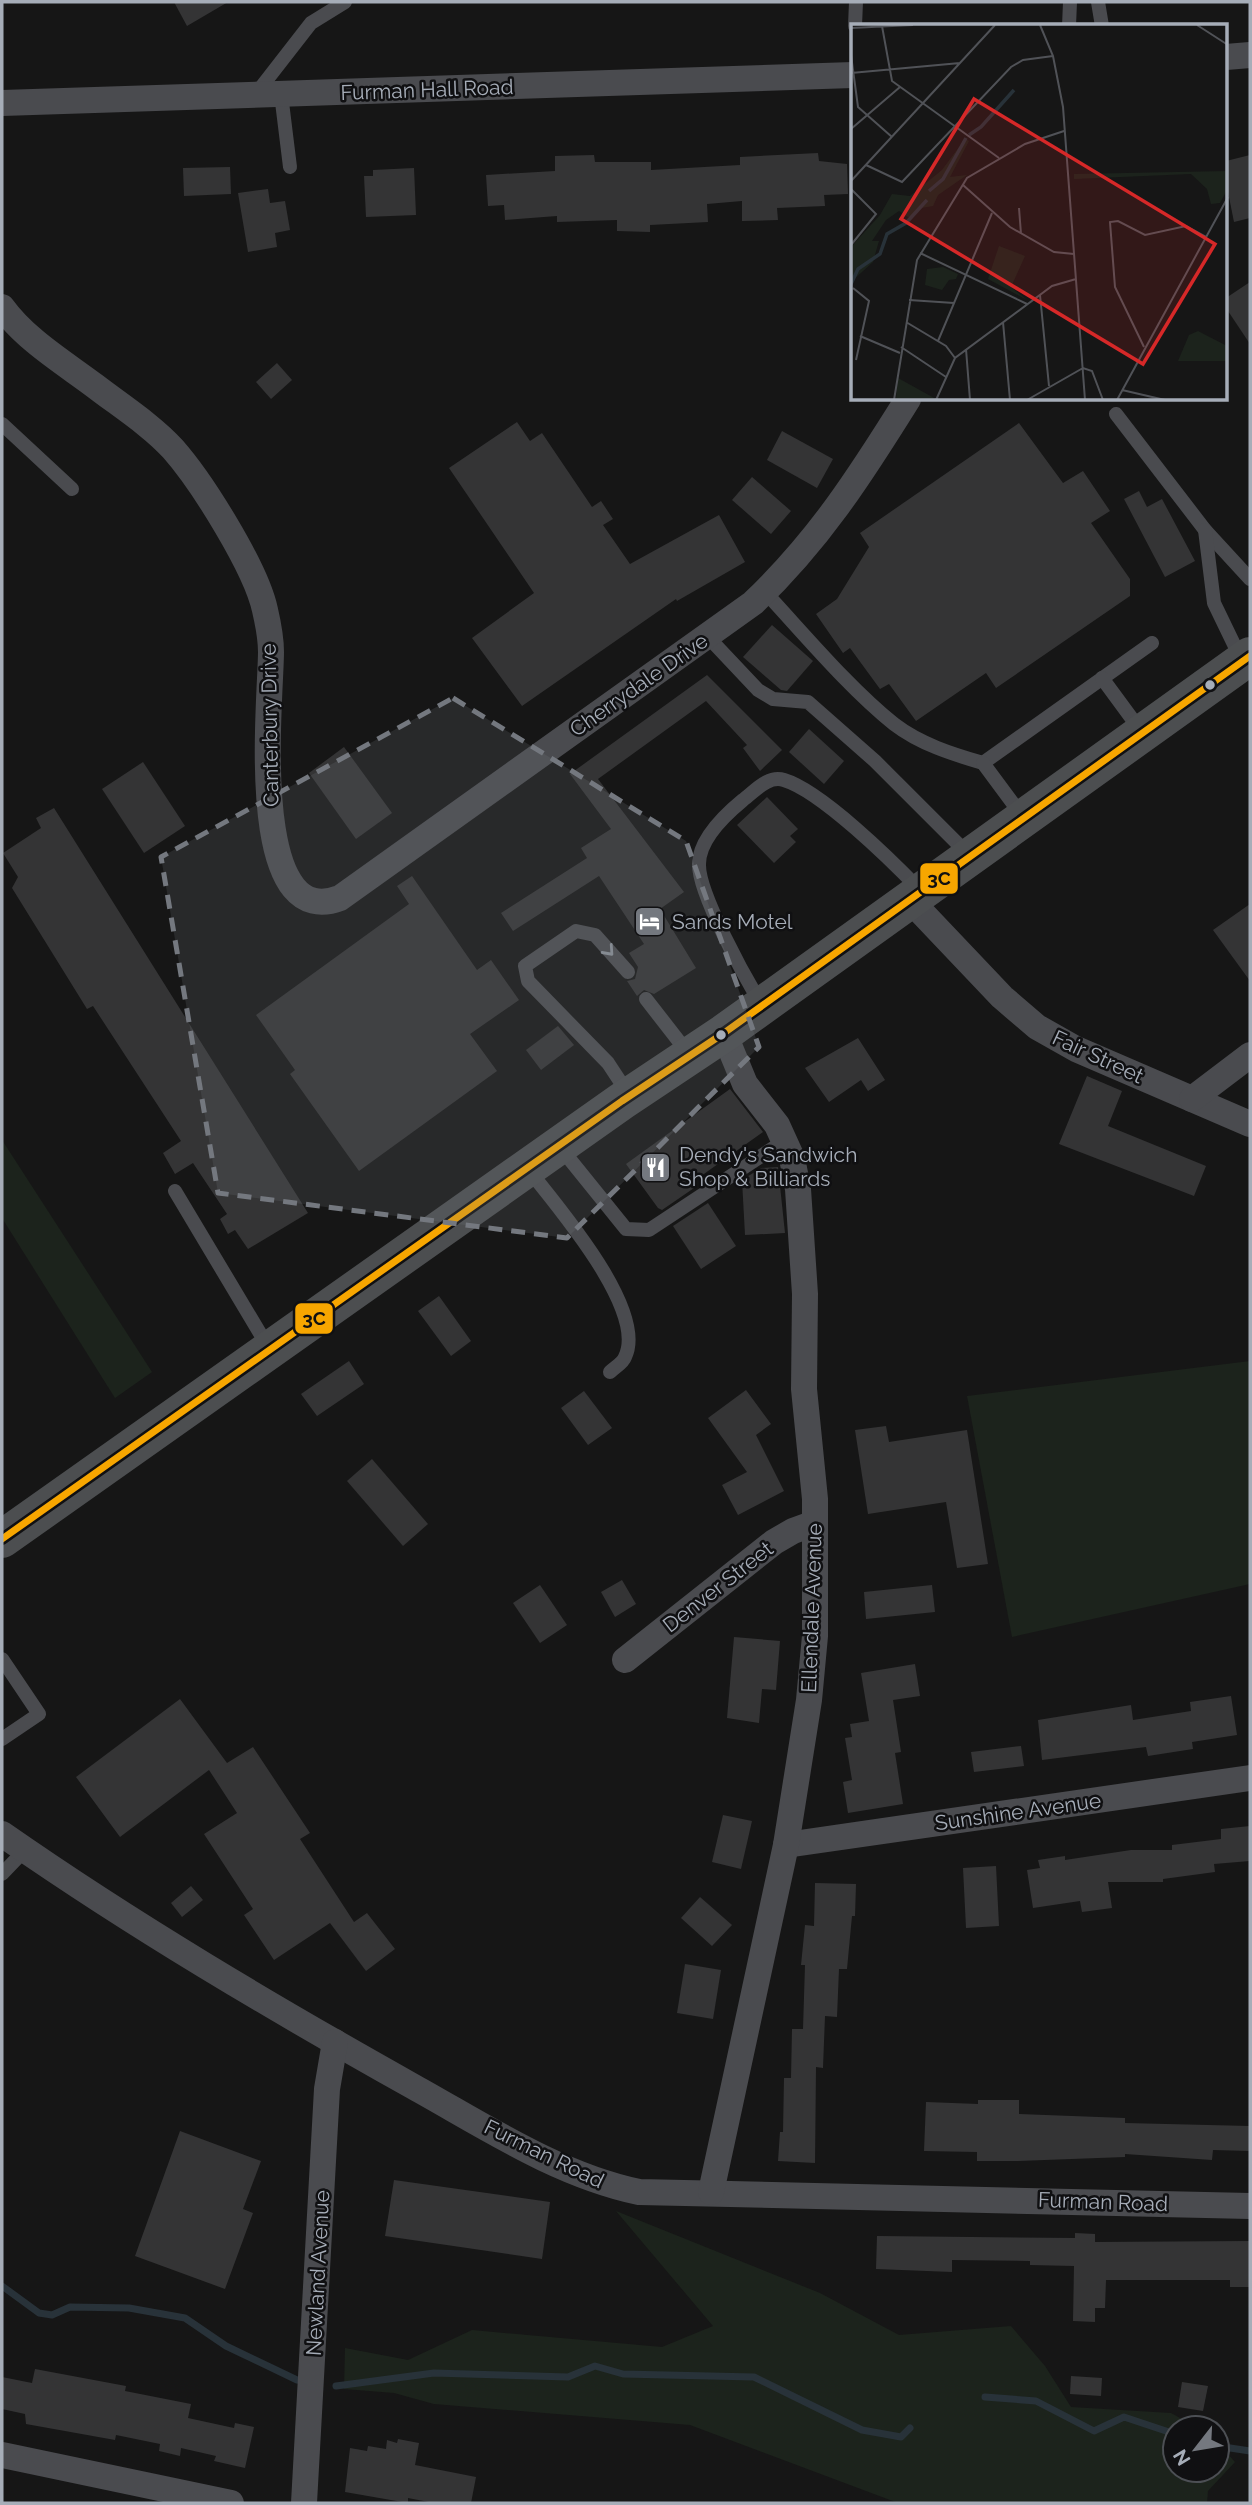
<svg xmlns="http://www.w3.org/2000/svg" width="1252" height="2505" viewBox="0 0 1252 2505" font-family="Raleway,sans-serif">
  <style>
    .green { fill: #1c231c }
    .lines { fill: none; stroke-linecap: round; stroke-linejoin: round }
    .stream { stroke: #283239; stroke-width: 7 }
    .building { fill: #343435 }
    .lane { stroke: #4a4b4f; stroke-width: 14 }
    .street { stroke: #4a4b4f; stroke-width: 26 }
    .highway { stroke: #4c4e50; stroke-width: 38 }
    .bus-1-casing { stroke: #101012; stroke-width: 12 }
    .bus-1 { stroke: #f7a600; stroke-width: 7 }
    .oneway { stroke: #8a9098 }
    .marked { fill: #74787f; fill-opacity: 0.2; stroke: #74787f; stroke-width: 5; stroke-dasharray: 14 9; stroke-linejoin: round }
    .bus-dot { fill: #a6adb8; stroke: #101012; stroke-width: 2.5 }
    .labels { text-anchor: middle; stroke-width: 5; stroke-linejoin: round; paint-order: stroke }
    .street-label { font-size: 21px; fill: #a6adb8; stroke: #101012 }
    .poi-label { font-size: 21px; fill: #a6adb8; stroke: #101012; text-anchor: start }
    .inset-river { fill: none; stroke: #283239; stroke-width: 3.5 }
    .inset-road { fill: none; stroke: #505257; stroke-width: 2 }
    .view { fill: #d62828; fill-opacity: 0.15; stroke: #d62828; stroke-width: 3.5 }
    .inset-edge { fill: none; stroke: #a6adb8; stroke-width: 3.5 }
    .line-badge { stroke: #101012; stroke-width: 2.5 }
    .pale-badge-label { font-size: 19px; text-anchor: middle; font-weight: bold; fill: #111 }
  </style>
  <rect width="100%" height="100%" fill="#161616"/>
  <!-- green -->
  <g class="green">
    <polygon points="2,1140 152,1372 115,1398 2,1218"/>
    <polygon points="1250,1361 1250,1584 1012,1637 967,1396"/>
    <polygon points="616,2211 820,2293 899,2335 1011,2326 1045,2366 1071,2407 1171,2413 1198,2428 1175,2428 1175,2470 1217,2470 1217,2442 1235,2462 1208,2491 1207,2503 898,2503 690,2425 434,2404 394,2393 344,2389 345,2348 408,2360 472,2330 662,2347 713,2326"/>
  </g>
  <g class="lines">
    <!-- stream -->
    <g class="stream">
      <polyline points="2,2286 39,2313 52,2315 70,2307 129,2308 185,2318 226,2346 297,2380"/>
      <polyline points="336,2386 434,2373 568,2377 595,2366 623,2374 754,2377 862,2430 901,2437 910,2428"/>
      <polyline points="985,2397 1036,2401 1094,2431 1124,2417 1175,2434"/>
      <polyline points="1217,2446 1250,2451"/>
    </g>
  </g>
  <!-- building -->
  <g class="building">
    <polygon points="174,2 228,2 187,26"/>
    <polygon points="818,153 819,161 847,164 848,194 824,195 825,206 777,208 778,220 742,221 742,201 707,204 708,222 650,225 650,232 617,231 617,220 557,222 557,216 505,220 504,205 488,206 486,175 555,171 555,156 594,155 595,162 651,162 651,170 740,165 740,157"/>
    <polygon points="1250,155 1250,218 1234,222 1226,182 1226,161"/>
    <polygon points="230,167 231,194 184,196 183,168"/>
    <polygon points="414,168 416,215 366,217 364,176 373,176 373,170"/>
    <polygon points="268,189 270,203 285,201 290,230 275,233 277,247 248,252 238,193"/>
    <polygon points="1250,282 1250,344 1226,308 1226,298"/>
    <polygon points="277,363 292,380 271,399 256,382"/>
    <polygon points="517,422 530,441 542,433 592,507 601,501 613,519 603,525 630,564 719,515 745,562 677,601 676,599 522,706 472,638 534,593 449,468"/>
    <polygon points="1019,423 1063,483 1083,471 1110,511 1091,523 1130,579 1130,596 996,688 986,673 916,721 889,684 880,689 850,648 843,653 816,614 837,599 869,547 860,533"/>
    <polygon points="782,431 833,459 817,488 767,460"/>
    <polygon points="752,477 791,511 771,534 732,500"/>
    <polygon points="1139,491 1147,507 1162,499 1195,561 1165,577 1124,499"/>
    <polygon points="772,625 813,661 787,691 781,690 743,657"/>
    <polygon points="707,675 782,750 760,771 743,748 747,745 706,701 598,779 684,892 660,909 696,968 654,994 644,990 637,996 627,981 635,979 638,967 629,953 644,944 599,876 513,931 501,913 587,858 581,848 611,829 570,774"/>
    <polygon points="809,729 844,761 824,784 789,752"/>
    <polygon points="344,747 392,813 356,839 309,773"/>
    <polygon points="143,762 185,826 144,853 102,789"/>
    <polygon points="767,797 798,829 790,836 796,842 774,863 737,825"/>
    <polygon points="54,808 308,1213 248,1249 235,1230 228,1234 220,1219 227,1214 193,1163 175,1174 163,1153 181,1141 93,1006 87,1009 12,888 18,877 3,853 41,828 36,818"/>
    <polygon points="412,876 477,970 491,960 519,1000 470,1034 497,1071 359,1171 290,1074 295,1070 256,1015 409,904 397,886"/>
    <polygon points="1250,904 1250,981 1213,930"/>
    <polygon points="558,1026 574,1045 541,1070 526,1050"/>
    <polygon points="858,1038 885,1080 868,1091 861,1080 829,1102 805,1068"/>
    <polygon points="1087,1076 1122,1091 1108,1126 1206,1166 1194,1196 1059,1144"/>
    <polygon points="730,1089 763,1132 694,1181 697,1186 662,1210 658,1208 626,1164"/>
    <polygon points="778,1167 785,1233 745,1235 742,1180 761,1168"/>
    <polygon points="708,1203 736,1246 701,1269 673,1226"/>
    <polygon points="439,1296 471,1341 451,1356 418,1311"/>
    <polygon points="349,1361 364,1384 317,1416 301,1394"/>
    <polygon points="746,1390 771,1424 756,1435 784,1491 738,1515 722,1485 747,1472 708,1418"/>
    <polygon points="584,1391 612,1428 588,1445 561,1408"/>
    <polygon points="886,1426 889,1442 967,1430 988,1564 957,1568 946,1502 868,1514 855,1430"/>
    <polygon points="372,1459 428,1524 403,1546 347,1481"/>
    <polygon points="622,1580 636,1604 615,1617 601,1592"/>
    <polygon points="540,1585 567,1625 540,1643 513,1603"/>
    <polygon points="932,1585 935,1612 866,1619 864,1592"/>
    <polygon points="734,1637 780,1641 776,1690 762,1689 759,1723 727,1718"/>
    <polygon points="915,1664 920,1696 893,1700 901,1752 895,1753 903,1804 848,1813 843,1782 852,1780 845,1738 852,1737 850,1724 869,1721 861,1673"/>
    <polygon points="1231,1696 1237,1735 1192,1742 1193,1749 1148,1756 1146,1747 1042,1760 1038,1720 1131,1705 1133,1720 1191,1711 1190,1702"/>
    <polygon points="180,1699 227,1763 253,1747 310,1833 300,1839 354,1922 367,1913 395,1949 366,1971 330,1923 274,1960 244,1915 253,1909 204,1834 237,1813 209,1770 120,1837 76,1777"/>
    <polygon points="1021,1746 1024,1766 974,1772 971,1752"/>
    <polygon points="723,1815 752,1821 741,1869 712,1862"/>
    <polygon points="1250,1826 1250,1861 1214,1864 1215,1872 1163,1879 1163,1882 1108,1882 1112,1908 1082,1912 1080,1901 1033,1908 1027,1870 1040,1868 1038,1860 1065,1856 1065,1860 1131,1850 1172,1850 1172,1845 1221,1839 1221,1829"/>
    <polygon points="996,1866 999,1926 966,1928 963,1868"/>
    <polygon points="815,1883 856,1884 855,1916 852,1916 847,1969 839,1969 837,2017 825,2016 823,2068 816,2067 815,2163 778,2161 780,2132 783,2132 784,2078 791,2078 792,2029 803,2029 805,1965 801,1965 805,1925 814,1926"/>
    <polygon points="191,1886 203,1900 182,1917 171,1903"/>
    <polygon points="700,1897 732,1925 712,1946 681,1918"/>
    <polygon points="685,1964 721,1970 713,2019 677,2013"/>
    <polygon points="978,2100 1019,2100 1019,2114 1125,2118 1125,2123 1250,2126 1250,2151 1213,2150 1212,2160 1125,2154 1125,2157 1018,2161 977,2161 977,2152 924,2151 926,2102 978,2104"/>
    <polygon points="180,2131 261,2161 243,2209 253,2213 225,2289 135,2256"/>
    <polygon points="394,2180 550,2202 542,2259 385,2236"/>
    <polygon points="1075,2233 1095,2234 1095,2242 1250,2241 1250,2287 1230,2287 1230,2280 1106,2280 1105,2308 1095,2308 1095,2322 1073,2321 1074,2266 1030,2265 1030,2261 952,2260 952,2272 876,2269 877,2236 1075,2238"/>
    <polygon points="35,2369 126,2386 125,2391 191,2404 188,2418 234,2428 235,2423 254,2427 245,2468 214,2461 216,2456 181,2448 180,2456 159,2451 160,2444 116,2435 115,2440 26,2424 25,2414 2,2409 2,2377 32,2383"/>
    <polygon points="1071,2376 1102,2378 1101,2396 1070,2394"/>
    <polygon points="1182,2382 1208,2386 1203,2411 1178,2407"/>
    <polygon points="398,2439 419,2443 415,2465 476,2477 471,2503 434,2503 408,2498 408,2503 345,2492 350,2448 367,2451 368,2446 386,2449 387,2440 397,2443"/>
  </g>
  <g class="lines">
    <!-- lane -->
    <g class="lane">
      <polyline points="1098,2 1102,26"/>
      <polyline points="855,26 856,2"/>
      <polyline points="1069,26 1070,2"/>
      <polyline points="281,94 290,167"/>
      <polyline points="255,95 311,23 345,2"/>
      <polyline points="1116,414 1205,530 1250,579"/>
      <polyline points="2,424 72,489"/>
      <polyline points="1205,530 1214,603 1242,661"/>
      <path d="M765,592C804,634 850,689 894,724C920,744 952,754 983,763L1152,643"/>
      <polyline points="708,637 758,690 773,699 808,702 875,761 969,855"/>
      <polyline points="1102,678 1141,731"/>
      <polyline points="983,763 1023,817"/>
      <polyline points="628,972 595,935 576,931 525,966 528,981 608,1063 629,1095"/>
      <polyline points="646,999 688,1053"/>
      <path d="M761,1004C745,977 698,893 699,864C699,839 726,814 743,800C755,791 768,775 784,780C821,791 892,861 920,890"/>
      <polyline points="559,1146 626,1229 649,1230 784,1141"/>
      <path d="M528,1169C556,1205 648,1310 625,1357C623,1363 615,1367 610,1372"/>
      <polyline points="175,1191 270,1350"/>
      <polyline points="2,1659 39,1714 2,1739"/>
      <polyline points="2,1874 25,1850"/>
    </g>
    <!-- street -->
    <g class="street">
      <polyline points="1226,57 1250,55"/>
      <polyline points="2,103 853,75"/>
      <path d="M2,307C25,339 63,362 95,386C121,406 151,425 173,449C202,482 256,568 265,610C268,623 271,638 271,652C271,697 245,934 340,898L753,603C819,540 860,476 908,399"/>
      <polyline points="908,898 1002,997 1037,1027 1076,1049 1250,1124"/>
      <polyline points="1192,1099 1250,1055"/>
      <polyline points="625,1660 774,1542 793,1531 815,1523"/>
      <path d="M2,1834C134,1926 273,2008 414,2087C486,2127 558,2175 639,2192L1250,2206"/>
      <polyline points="786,1845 1250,1778"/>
      <polyline points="711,2192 786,1845 809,1700 815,1636 815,1499 804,1389 805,1294 798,1189 792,1158 777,1125 745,1084 724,1033"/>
      <polyline points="2,2455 231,2503"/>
      <polyline points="304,2503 327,2089 335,2042"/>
    </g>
    <!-- highway -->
    <polyline class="highway" points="2,1539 622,1101 724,1033 1250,656"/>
    <defs>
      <polyline id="bus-1" points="2,1539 622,1101 724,1033 1250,656"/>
    </defs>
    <!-- bus-1 casing -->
    <use href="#bus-1" class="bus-1-casing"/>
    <!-- bus-1 -->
    <use href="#bus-1" class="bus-1"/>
  </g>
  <!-- one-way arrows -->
  <defs><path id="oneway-chevron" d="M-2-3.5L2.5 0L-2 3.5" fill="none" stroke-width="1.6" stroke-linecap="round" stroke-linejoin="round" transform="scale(1.75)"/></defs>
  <use class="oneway" href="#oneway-chevron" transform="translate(609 951) rotate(48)"/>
  <!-- marked area -->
  <path class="marked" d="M453,698L686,841L759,1047L567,1238L218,1193L161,857Z"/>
  <!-- icons -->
  <defs>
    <symbol id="hotel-square" viewBox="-11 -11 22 22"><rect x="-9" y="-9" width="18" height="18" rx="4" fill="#74787f" stroke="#101012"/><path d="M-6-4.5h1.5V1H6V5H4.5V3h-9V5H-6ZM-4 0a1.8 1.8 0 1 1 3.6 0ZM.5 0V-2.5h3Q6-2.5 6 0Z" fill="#fff"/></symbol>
    <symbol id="restaurant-square" viewBox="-11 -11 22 22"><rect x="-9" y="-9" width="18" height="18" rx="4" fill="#74787f" stroke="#101012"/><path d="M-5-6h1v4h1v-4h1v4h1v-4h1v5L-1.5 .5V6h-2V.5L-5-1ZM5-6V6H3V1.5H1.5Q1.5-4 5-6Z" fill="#fff"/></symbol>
  </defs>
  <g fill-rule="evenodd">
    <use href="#hotel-square" x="632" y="904" width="35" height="35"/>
    <use href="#restaurant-square" x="638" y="1150" width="35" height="35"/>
  </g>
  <!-- markers -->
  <g class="bus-dot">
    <circle cx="1210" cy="685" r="6"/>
    <circle cx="721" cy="1035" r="6"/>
  </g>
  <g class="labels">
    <!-- street labels -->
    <g class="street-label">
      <text transform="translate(427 90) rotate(-2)" y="7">Furman Hall Road</text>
      <text transform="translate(639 685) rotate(-35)" y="7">Cherrydale Drive</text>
      <text transform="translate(270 725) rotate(-91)" y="7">Canterbury Drive</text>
      <text transform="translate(1098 1057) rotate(25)" y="7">Fair Street</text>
      <text transform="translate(718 1587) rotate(-38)" y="7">Denver Street</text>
      <text transform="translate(812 1608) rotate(-88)" y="7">Ellendale Avenue</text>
      <text transform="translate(1018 1812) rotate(-8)" y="7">Sunshine Avenue</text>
      <text transform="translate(544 2154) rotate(26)" y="7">Furman Road</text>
      <text transform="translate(1103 2202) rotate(2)" y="7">Furman Road</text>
      <text transform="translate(318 2273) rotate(-87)" y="7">Newland Avenue</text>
    </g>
    <!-- poi labels -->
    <g class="poi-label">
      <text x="672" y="929">Sands Motel</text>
      <text x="679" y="1162">Dendy's Sandwich<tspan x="679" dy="24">Shop &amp; Billiards</tspan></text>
    </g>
  </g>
  <!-- overview -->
  <g transform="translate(851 24)">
    <rect width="376" height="376" fill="#161616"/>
    <path d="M114,115L118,117L99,153L116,151L87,171L82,182L70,184L60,195L48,187L35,196L21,217H28L22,238L0,258V223L29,191L41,170L59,172L91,146ZM376,147V166L369,179L360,180L356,165L340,150L223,155V150ZM148,222L174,232L160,263L176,276L137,255ZM92,243L107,250L105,255L98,256L91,266L74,261L76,245ZM347,307L376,322V337H327L338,311ZM47,354L85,375V376H45Z" fill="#1c231c"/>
    <path class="inset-river" d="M118,111L130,103L163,66M78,167L92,155L115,114M0,260L7,245L29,230L36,210L55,199L76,176"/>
    <path class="inset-road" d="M189,1L202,32L212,83L234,376M346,1L377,21M31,2L41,57L148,134M0,4L62,1M0,31L7,83L41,113M0,49L109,39M0,105L49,63M15,141L51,158L160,43L172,36L202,32M0,157L144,1M112,161L159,203L203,228L223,230M0,165L25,190L0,221M168,184L170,210M69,229L176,280M2,264L18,277L5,336M189,271L198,362M58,276L103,279M55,298L95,322L104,334M152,298L159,376M9,312L49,329M87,317L141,189M50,323L95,353M293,323L264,263L259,198L267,197L294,211L335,202L355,213M115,325L119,376M271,366L314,376M43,376L66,236L116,154L174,120L213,107M85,376L104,334L201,262L225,255M176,376L232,344L241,347L252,376M266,376L377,173"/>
    <path class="view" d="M123,75L364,220L292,340L50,195Z"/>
    <rect width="376" height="376" class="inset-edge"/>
  </g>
  <g class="line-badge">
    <rect x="919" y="862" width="40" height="33" rx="7" fill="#f7a600"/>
    <rect x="294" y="1302" width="40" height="33" rx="7" fill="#f7a600"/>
  </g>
  <g class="pale-badge-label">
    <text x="939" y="885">3C</text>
    <text x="314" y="1325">3C</text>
  </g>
  <!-- border -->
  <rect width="1252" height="2505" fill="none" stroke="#a6adb8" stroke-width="7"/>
  <!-- north arrow -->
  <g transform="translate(1196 2449) rotate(239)"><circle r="33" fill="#101012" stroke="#4c4f54" stroke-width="2"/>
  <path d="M0-5L12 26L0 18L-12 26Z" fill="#74787f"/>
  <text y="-10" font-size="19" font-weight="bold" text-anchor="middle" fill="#a6adb8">N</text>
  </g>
</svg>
